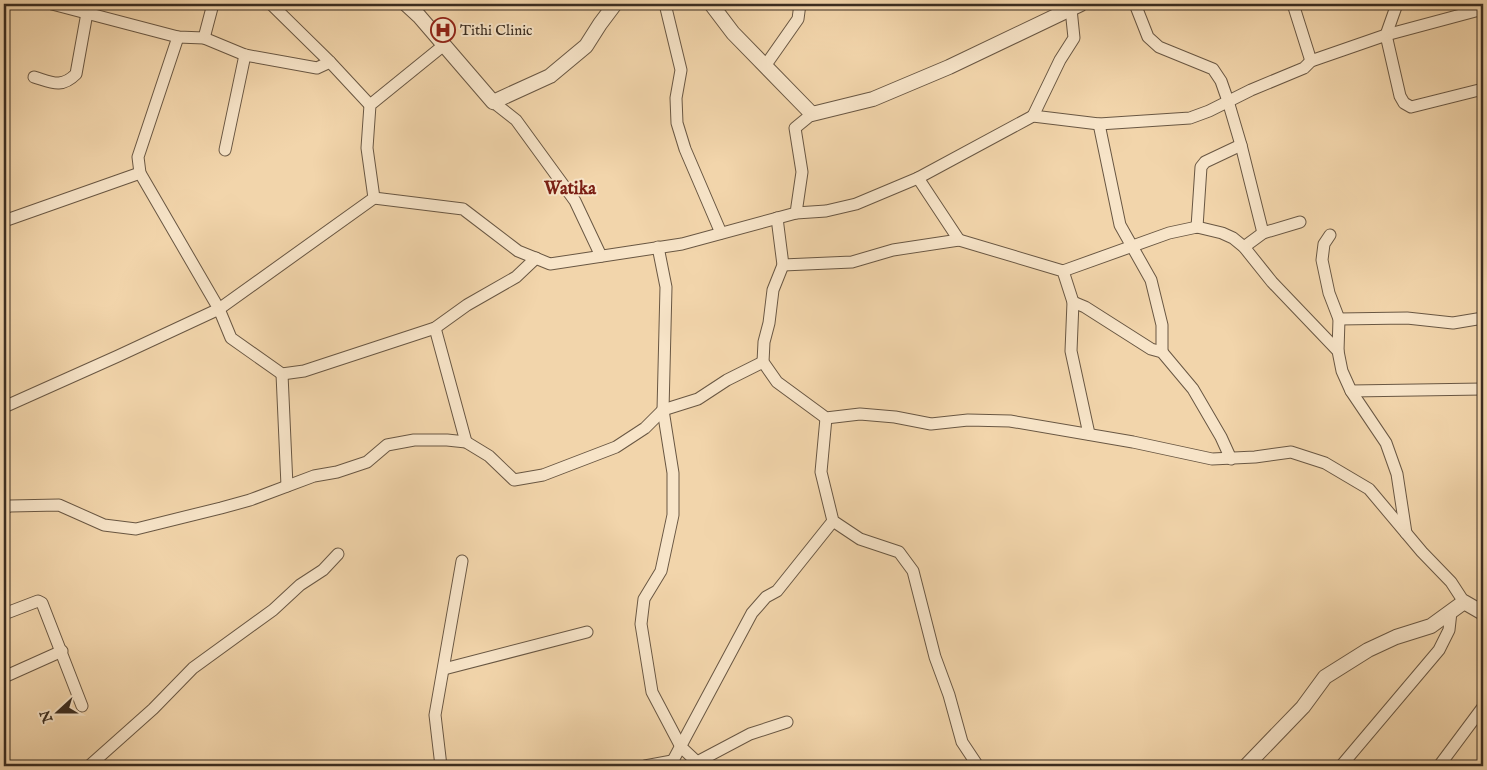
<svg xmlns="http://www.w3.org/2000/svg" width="1487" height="770" viewBox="0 0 1487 770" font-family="'IM FELL English',serif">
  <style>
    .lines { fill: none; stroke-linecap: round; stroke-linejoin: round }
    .minor-casing { stroke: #695743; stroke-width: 13 }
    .tertiary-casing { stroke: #695743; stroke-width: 16 }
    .minor { stroke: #f7e4c8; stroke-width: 11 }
    .tertiary { stroke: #f7e4c8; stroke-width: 14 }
    .labels { text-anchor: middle; stroke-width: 4; stroke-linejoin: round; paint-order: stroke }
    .poi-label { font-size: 15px; fill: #3b2d20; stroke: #f7e4c8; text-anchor: start }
    .quarter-label { font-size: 18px; font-weight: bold; fill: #7a1f14; stroke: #f7e4c8 }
  </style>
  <rect width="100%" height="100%" fill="#f2d5ab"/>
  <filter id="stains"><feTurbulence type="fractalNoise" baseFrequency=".004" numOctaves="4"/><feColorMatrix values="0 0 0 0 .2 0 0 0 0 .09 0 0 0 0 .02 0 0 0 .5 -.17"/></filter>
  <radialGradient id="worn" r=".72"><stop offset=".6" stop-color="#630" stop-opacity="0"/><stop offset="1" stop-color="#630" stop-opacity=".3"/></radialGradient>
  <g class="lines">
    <defs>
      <g id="minor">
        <polyline points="52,4 178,37 204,38 245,55 317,68 330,62"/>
        <polyline points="271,4 330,62 370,105"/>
        <polyline points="665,4 681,70 676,98 677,123 685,149 721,233"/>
        <polyline points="1135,4 1148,37 1159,47 1213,69 1221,81 1228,101 1241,145 1263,233"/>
        <polyline points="1293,4 1311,61"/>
        <polyline points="1397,4 1386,35 1400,96 1404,103 1411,107 1483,89"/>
        <polyline points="178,37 138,157 140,173 219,309 231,338 282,374 304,371 435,328 467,305 516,277 536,258"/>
        <polyline points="204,38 213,4"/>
        <polyline points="765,66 798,19 800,4"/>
        <path d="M34,77C51,82 61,89 76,74L87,13"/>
        <polyline points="493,102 516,120 575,201 601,256"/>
        <polyline points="1033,116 1060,60 1074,38 1071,9"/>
        <polyline points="1099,124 1120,225 1151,280 1162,325 1162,352"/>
        <polyline points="225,150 245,55"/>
        <polyline points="918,178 959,240"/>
        <polyline points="374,198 463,209 518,251 550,264 682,244 796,213 802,172 795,128 812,114"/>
        <polyline points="796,213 826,211 856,204 918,178 1033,116 1099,124 1190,118 1209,111 1251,90 1304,68 1311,61 1386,35 1483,9"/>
        <polyline points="777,218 783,265 773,290 769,323 764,342 763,362 777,382 826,418 860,414 895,417 931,424 968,420 1010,421 1133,442 1212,459 1255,457 1291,452 1325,463 1369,489 1422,552 1451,582 1464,602"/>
        <polyline points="4,221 140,173"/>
        <polyline points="1197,227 1201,167 1205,162 1241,145"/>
        <polyline points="1330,235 1324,244 1322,260 1329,293 1339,319 1338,351"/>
        <polyline points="658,247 666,287 663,410 673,473 673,515 661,571 644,599 641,624 652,692 681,747 697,762 698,766"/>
        <polyline points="1244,247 1263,233 1300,222"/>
        <polyline points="783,265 852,262 893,250 959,240 1063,271 1073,302 1071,351 1089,434"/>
        <polyline points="1063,271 1169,233 1197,227 1222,233 1233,238 1244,247 1272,282 1338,351 1342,371 1351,391 1386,443 1397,474 1406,533"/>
        <polyline points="1073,302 1085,307 1151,349 1162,352 1193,389 1221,437 1231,459"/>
        <polyline points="1339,319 1407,318 1453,323 1483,318"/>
        <polyline points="435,328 466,442"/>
        <polyline points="282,374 287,486"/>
        <polyline points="1351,391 1483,389"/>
        <polyline points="4,407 118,356 219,309 374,198 367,148 370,105 444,45"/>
        <polyline points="826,418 821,472 833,521 860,539 899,552 913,571 935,657 949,695 962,742 978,766"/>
        <polyline points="4,508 10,506 59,505 104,525 136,529 221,508 250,500 314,476 337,472 367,462 387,445 414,440 447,440 466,442 489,456 514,480 543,475 616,447 645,428 663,410 698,399 727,380 763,362"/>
        <polyline points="4,614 38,601 42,603 82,706"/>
        <polyline points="444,669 587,632"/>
        <polyline points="4,677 62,651"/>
        <polyline points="697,762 750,734 787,722"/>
        <polyline points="89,766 153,709 193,668 273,610 300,585 323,570 338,554"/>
        <polyline points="441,766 435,715 462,561"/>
        <polyline points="645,766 672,761"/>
        <polyline points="670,766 752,613 766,597 777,591 833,521"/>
        <polyline points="1341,766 1439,650 1449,630 1451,612"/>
        <polyline points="1439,766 1483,707"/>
      </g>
      <g id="tertiary">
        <polyline points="406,4 419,16 493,102 550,76 586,46 600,24 615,4"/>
        <polyline points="711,4 733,33 812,114 873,99 949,67 1081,4"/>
        <polyline points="1246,766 1303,707 1325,677 1368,650 1396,637 1431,626 1464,602 1483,613"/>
      </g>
    </defs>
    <!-- minor casing -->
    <use href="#minor" class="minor-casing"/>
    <!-- tertiary casing -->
    <use href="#tertiary" class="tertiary-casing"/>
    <!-- minor -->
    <use href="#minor" class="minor"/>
    <!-- tertiary -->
    <use href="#tertiary" class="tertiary"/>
  </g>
  <!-- icons -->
  <defs>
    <symbol id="hospital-ring" viewBox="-11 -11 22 22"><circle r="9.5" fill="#f7e4c8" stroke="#8f2418" stroke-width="1.5"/><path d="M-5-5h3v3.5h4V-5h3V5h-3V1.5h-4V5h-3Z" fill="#8f2418"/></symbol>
  </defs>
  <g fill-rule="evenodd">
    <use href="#hospital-ring" x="429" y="16" width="28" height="28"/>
  </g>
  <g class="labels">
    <!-- poi labels -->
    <g class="poi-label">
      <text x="460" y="35">Tithi Clinic</text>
    </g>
    <!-- quarter labels -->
    <g class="quarter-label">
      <text x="570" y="194">Watika</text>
    </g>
  </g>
  <!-- margin -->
  <rect width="1487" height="770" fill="none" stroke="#f2d5ab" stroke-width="20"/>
  <rect x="5" y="5" width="1477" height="760" fill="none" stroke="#3b2d20" stroke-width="2.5"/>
  <rect x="10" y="10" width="1467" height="750" fill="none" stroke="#3b2d20"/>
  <!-- north arrow -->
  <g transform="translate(58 712) rotate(249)" stroke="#f7e4c8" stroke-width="4" paint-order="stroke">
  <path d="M0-4L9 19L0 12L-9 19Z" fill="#3b2d20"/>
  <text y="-8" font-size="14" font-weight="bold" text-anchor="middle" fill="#3b2d20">N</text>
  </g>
  <rect width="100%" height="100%" filter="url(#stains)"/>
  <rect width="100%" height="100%" fill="url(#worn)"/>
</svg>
